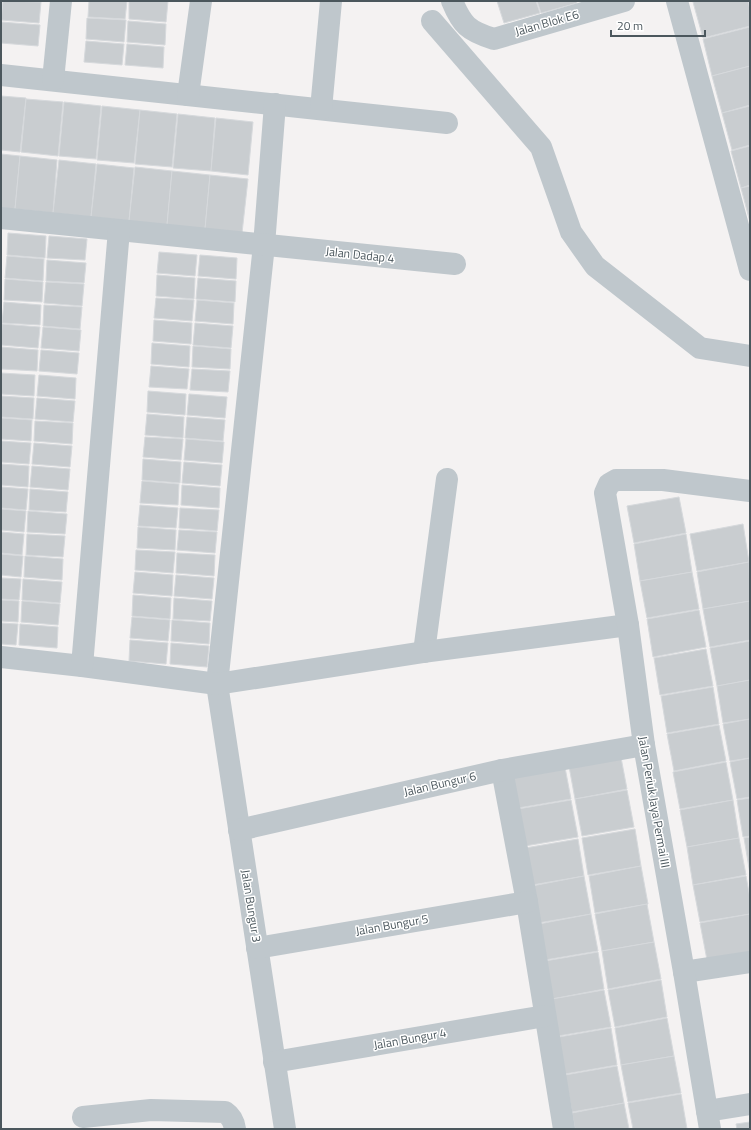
<svg xmlns="http://www.w3.org/2000/svg" width="751" height="1130" viewBox="0 0 751 1130" font-family="'Titillium Web',sans-serif">
  <style>
    .building { fill: #c9cdd0; stroke: #d6d9dc }
    .lines { fill: none; stroke-linecap: round; stroke-linejoin: round }
    .minor { stroke: #bfc7cc; stroke-width: 22 }
    .labels { text-anchor: middle; stroke-width: 3; stroke-linejoin: round; paint-order: stroke }
    .street-label { font-size: 12px; fill: #4b575d; stroke: #fff }
  </style>
  <rect width="100%" height="100%" fill="#f4f2f2"/>
  <!-- building -->
  <g class="building">
    <polygon points="3,1 41,2 39,23 1,20"/>
    <polygon points="89,1 127,1 125,19 88,17"/>
    <polygon points="129,1 168,1 166,22 129,19"/>
    <polygon points="497,1 536,1 540,13 504,23"/>
    <polygon points="537,1 576,1 577,3 541,13"/>
    <polygon points="697,1 748,1 750,10 750,26 703,38 693,2"/>
    <polygon points="87,18 126,20 124,42 86,39"/>
    <polygon points="128,21 166,24 165,45 127,42"/>
    <polygon points="1,22 40,25 38,46 1,43"/>
    <polygon points="750,27 750,66 712,76 703,39"/>
    <polygon points="86,41 124,44 122,65 84,62"/>
    <polygon points="127,44 164,47 163,68 125,65"/>
    <polygon points="750,66 750,105 722,113 712,76"/>
    <polygon points="1,96 26,98 20,152 1,150"/>
    <polygon points="26,99 63,102 58,156 21,152"/>
    <polygon points="64,102 101,106 96,159 59,156"/>
    <polygon points="102,106 140,110 134,163 97,160"/>
    <polygon points="750,106 750,145 732,150 722,113"/>
    <polygon points="140,110 177,114 172,167 135,164"/>
    <polygon points="178,114 215,118 211,171 173,168"/>
    <polygon points="216,118 253,122 248,175 211,171"/>
    <polygon points="750,146 750,185 741,188 731,151"/>
    <polygon points="1,154 20,156 15,209 1,208"/>
    <polygon points="20,156 57,160 53,213 15,209"/>
    <polygon points="59,160 96,164 91,217 53,213"/>
    <polygon points="97,164 134,168 129,221 91,217"/>
    <polygon points="135,167 172,171 167,225 129,221"/>
    <polygon points="172,171 210,175 205,229 167,225"/>
    <polygon points="210,175 248,179 242,233 205,229"/>
    <polygon points="750,186 750,222 741,188"/>
    <polygon points="8,233 46,236 45,258 7,255"/>
    <polygon points="49,236 87,239 85,260 47,258"/>
    <polygon points="159,252 197,255 195,276 157,273"/>
    <polygon points="200,255 237,258 236,279 198,276"/>
    <polygon points="7,256 44,259 43,281 5,278"/>
    <polygon points="47,260 86,263 84,283 46,281"/>
    <polygon points="157,275 195,278 194,299 156,296"/>
    <polygon points="198,278 236,281 235,302 196,299"/>
    <polygon points="5,279 43,282 42,302 4,300"/>
    <polygon points="46,282 84,284 82,306 44,303"/>
    <polygon points="156,298 194,300 192,321 154,318"/>
    <polygon points="197,300 234,303 233,324 195,321"/>
    <polygon points="4,302 41,305 40,325 2,323"/>
    <polygon points="44,305 82,307 80,329 43,326"/>
    <polygon points="154,320 192,323 191,344 153,341"/>
    <polygon points="195,323 233,326 231,348 193,345"/>
    <polygon points="2,324 40,327 38,348 1,345"/>
    <polygon points="43,327 81,330 79,351 41,348"/>
    <polygon points="152,343 190,346 189,367 151,364"/>
    <polygon points="193,346 231,349 230,369 192,367"/>
    <polygon points="1,347 38,350 37,371 1,369"/>
    <polygon points="41,350 79,353 77,374 39,371"/>
    <polygon points="151,366 189,369 187,389 149,387"/>
    <polygon points="192,369 230,371 228,392 190,390"/>
    <polygon points="1,373 35,375 34,396 1,394"/>
    <polygon points="39,375 76,378 75,399 37,396"/>
    <polygon points="148,391 186,394 185,415 147,412"/>
    <polygon points="189,394 227,397 225,418 187,415"/>
    <polygon points="1,396 34,398 33,419 1,417"/>
    <polygon points="37,398 75,401 73,422 35,419"/>
    <polygon points="147,414 184,417 183,438 145,435"/>
    <polygon points="187,417 225,420 223,441 185,438"/>
    <polygon points="1,418 32,420 31,441 1,439"/>
    <polygon points="35,421 73,423 72,444 34,441"/>
    <polygon points="145,437 183,439 181,460 143,457"/>
    <polygon points="186,439 224,442 222,463 184,460"/>
    <polygon points="1,441 31,443 29,464 1,462"/>
    <polygon points="34,443 72,446 70,467 32,464"/>
    <polygon points="143,459 181,462 180,483 142,480"/>
    <polygon points="184,462 222,465 220,486 182,483"/>
    <polygon points="1,464 29,466 28,487 1,485"/>
    <polygon points="32,466 70,469 68,490 30,487"/>
    <polygon points="142,481 179,484 178,505 140,503"/>
    <polygon points="182,485 220,488 219,508 181,505"/>
    <polygon points="1,487 28,489 26,510 1,508"/>
    <polygon points="30,489 68,492 66,512 29,510"/>
    <polygon points="679,497 686,533 634,543 627,506"/>
    <polygon points="140,505 178,508 176,528 138,526"/>
    <polygon points="180,508 219,510 217,531 179,528"/>
    <polygon points="1,509 26,511 24,532 1,530"/>
    <polygon points="28,511 67,514 65,534 27,532"/>
    <polygon points="743,524 749,562 697,571 690,534"/>
    <polygon points="138,527 176,530 175,550 137,548"/>
    <polygon points="179,530 217,532 215,553 177,550"/>
    <polygon points="1,532 24,534 22,555 1,553"/>
    <polygon points="27,534 65,536 63,557 26,555"/>
    <polygon points="686,534 692,572 640,581 634,544"/>
    <polygon points="136,550 175,552 173,573 135,570"/>
    <polygon points="177,553 215,555 214,576 176,573"/>
    <polygon points="1,554 23,556 21,577 1,575"/>
    <polygon points="25,556 63,559 62,580 24,577"/>
    <polygon points="749,562 750,601 703,609 697,572"/>
    <polygon points="135,572 173,575 172,596 133,593"/>
    <polygon points="692,572 699,609 647,618 640,581"/>
    <polygon points="176,575 214,578 212,599 174,596"/>
    <polygon points="1,578 21,579 19,600 1,599"/>
    <polygon points="23,579 62,582 60,603 22,600"/>
    <polygon points="133,595 171,598 170,619 132,616"/>
    <polygon points="174,598 212,601 210,621 173,619"/>
    <polygon points="1,600 19,601 18,622 1,621"/>
    <polygon points="22,601 60,604 58,625 21,622"/>
    <polygon points="750,601 750,640 710,647 703,609"/>
    <polygon points="699,610 706,647 653,657 647,619"/>
    <polygon points="132,617 170,620 168,641 130,638"/>
    <polygon points="172,620 210,623 209,644 171,641"/>
    <polygon points="1,623 18,624 16,645 1,644"/>
    <polygon points="20,624 58,627 57,648 19,645"/>
    <polygon points="130,640 168,643 166,664 129,661"/>
    <polygon points="750,641 750,680 717,686 710,648"/>
    <polygon points="171,643 209,646 207,667 170,664"/>
    <polygon points="706,649 713,686 660,695 654,658"/>
    <polygon points="750,680 750,719 723,723 717,686"/>
    <polygon points="713,687 719,724 667,733 661,696"/>
    <polygon points="750,719 750,758 730,761 723,724"/>
    <polygon points="719,725 726,761 674,771 667,734"/>
    <polygon points="620,752 627,789 575,799 568,761"/>
    <polygon points="750,758 750,797 737,799 730,762"/>
    <polygon points="564,762 571,799 518,808 512,771"/>
    <polygon points="726,762 733,800 680,809 673,772"/>
    <polygon points="627,790 634,827 582,836 575,799"/>
    <polygon points="750,798 750,836 743,837 737,800"/>
    <polygon points="571,800 578,837 525,846 518,809"/>
    <polygon points="733,800 739,838 687,847 680,810"/>
    <polygon points="635,829 641,866 588,875 582,838"/>
    <polygon points="750,837 750,874 744,838"/>
    <polygon points="739,838 746,875 693,885 687,847"/>
    <polygon points="578,839 584,876 532,885 525,848"/>
    <polygon points="641,866 648,904 595,913 589,876"/>
    <polygon points="584,876 591,914 538,923 532,886"/>
    <polygon points="746,876 750,898 750,914 700,922 693,885"/>
    <polygon points="647,904 654,942 602,951 595,914"/>
    <polygon points="591,914 598,951 545,960 539,924"/>
    <polygon points="750,914 750,953 707,960 700,923"/>
    <polygon points="654,942 661,979 608,989 602,951"/>
    <polygon points="598,952 604,989 552,999 545,961"/>
    <polygon points="661,980 667,1017 615,1027 608,990"/>
    <polygon points="604,990 611,1027 558,1036 552,999"/>
    <polygon points="667,1018 674,1056 621,1065 615,1028"/>
    <polygon points="611,1028 617,1065 565,1074 559,1037"/>
    <polygon points="674,1056 681,1093 628,1102 621,1065"/>
    <polygon points="617,1066 624,1103 572,1112 565,1075"/>
    <polygon points="681,1094 687,1129 633,1129 628,1103"/>
    <polygon points="624,1103 629,1129 575,1129 572,1113"/>
    <polygon points="750,1122 750,1129 737,1129 736,1124"/>
  </g>
  <g class="lines">
    <!-- minor -->
    <g class="minor">
      <path d="M452,1C462,25 468,31 494,39L624,1"/>
      <polyline points="677,1 750,270"/>
      <polyline points="432,21 541,147 571,232 595,266 700,348 750,356"/>
      <polyline points="1,75 447,123"/>
      <polyline points="53,80 61,1"/>
      <polyline points="188,95 201,1"/>
      <polyline points="275,104 264,245 217,684 285,1129"/>
      <polyline points="321,109 331,1"/>
      <polyline points="1,218 455,264"/>
      <polyline points="424,652 447,479"/>
      <polyline points="1,657 82,666 217,684 424,652 628,625"/>
      <polyline points="82,666 119,230"/>
      <polyline points="502,770 527,902 564,1129"/>
      <polyline points="239,830 502,770 644,745"/>
      <polyline points="257,948 527,902"/>
      <polyline points="684,972 750,962"/>
      <polyline points="274,1062 545,1016"/>
      <polyline points="707,1111 750,1104"/>
      <path d="M83,1117L151,1110L225,1112C231,1116 234,1122 235,1129"/>
      <polyline points="710,1129 684,972 644,745 628,625 605,493 609,484 616,480 663,480 750,491"/>
    </g>
  </g>
  <g class="labels">
    <!-- street labels -->
    <g class="street-label">
      <text transform="translate(547 23) rotate(-16)" y="4">Jalan Blok E6</text>
      <text transform="translate(360 255) rotate(6)" y="4">Jalan Dadap 4</text>
      <text transform="translate(440 784) rotate(-13)" y="4">Jalan Bungur 6</text>
      <text transform="translate(654 802) rotate(80)" y="4">Jalan Periuk Jaya Permai III</text>
      <text transform="translate(251 906) rotate(81)" y="4">Jalan Bungur 3</text>
      <text transform="translate(392 925) rotate(-10)" y="4">Jalan Bungur 5</text>
      <text transform="translate(410 1039) rotate(-10)" y="4">Jalan Bungur 4</text>
    </g>
  </g>
  <!-- border -->
  <rect width="751" height="1130" fill="none" stroke="#4b575d" stroke-width="4"/>
  <!-- scale -->
  <path d="M611 30v6h94v-6" fill="none" stroke="#4b575d" stroke-width="2"/>
  <text x="617" y="30" font-size="12" fill="#4b575d" stroke="#ffffff" stroke-width="3" paint-order="stroke">20 m</text>
</svg>
